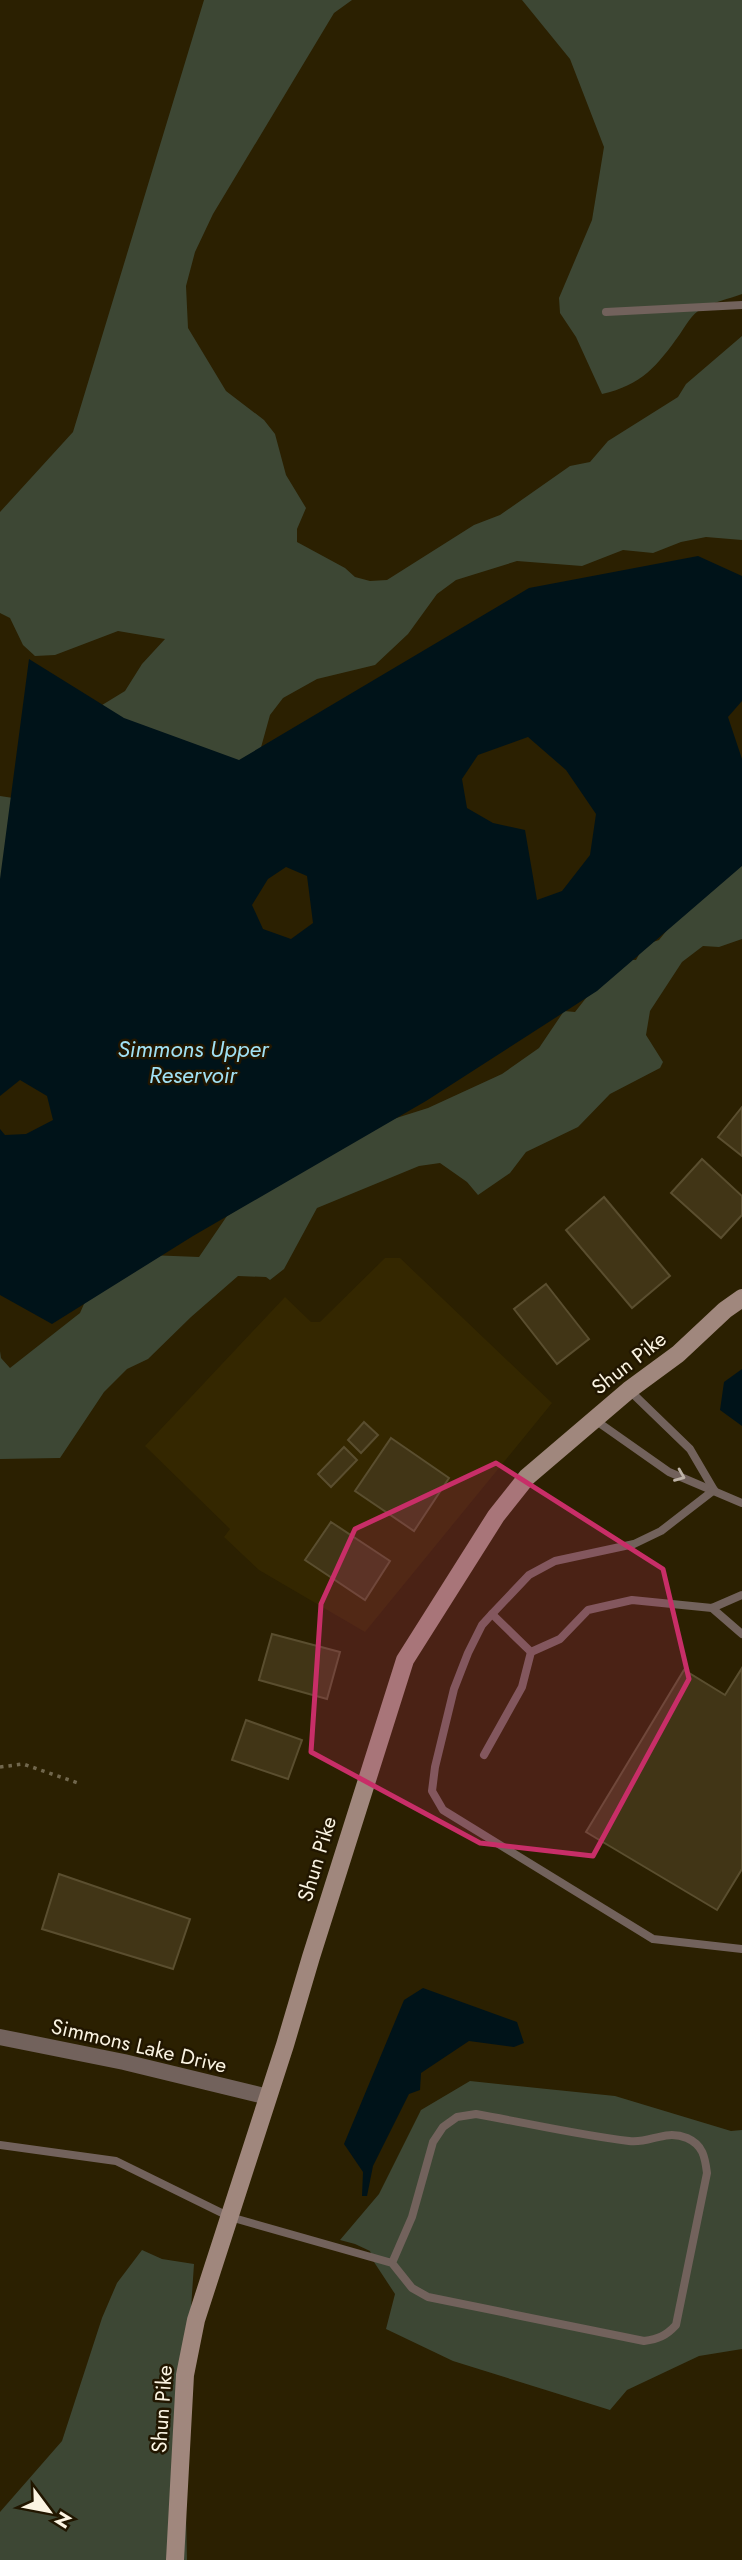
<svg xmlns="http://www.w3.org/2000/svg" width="742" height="2560" viewBox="0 0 742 2560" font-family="Jost,sans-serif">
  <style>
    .built { fill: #342700 }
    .green { fill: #3d4734 }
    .water { fill: #001319; fill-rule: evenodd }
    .building { fill: #413516; stroke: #5a4e2f; stroke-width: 2 }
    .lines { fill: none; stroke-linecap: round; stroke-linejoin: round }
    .path { stroke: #71674d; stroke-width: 3.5; stroke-dasharray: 3.5 5; stroke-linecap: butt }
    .service { stroke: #72625c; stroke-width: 8 }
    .minor { stroke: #72625c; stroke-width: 16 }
    .secondary { stroke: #a0877d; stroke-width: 18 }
    .oneway { stroke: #bdb2a6 }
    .marked { fill: #c82e68; fill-opacity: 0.2; stroke: #c82e68; stroke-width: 5; stroke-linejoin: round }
    .labels { text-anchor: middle; stroke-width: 5; stroke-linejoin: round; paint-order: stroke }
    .street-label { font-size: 21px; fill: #fbf4e2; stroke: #211600 }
    .water-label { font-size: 23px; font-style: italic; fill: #a1e1f4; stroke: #211600 }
  </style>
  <rect width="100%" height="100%" fill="#2b2001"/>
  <!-- built -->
  <polygon class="built" points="385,1258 400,1258 552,1403 365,1632 259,1570 224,1537 230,1529 145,1446 285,1297 311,1322 320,1322"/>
  <!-- green -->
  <g class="green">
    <polygon points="204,0 352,0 334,13 213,214 195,252 186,286 188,328 226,391 264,420 275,434 286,475 306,508 297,529 297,542 345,568 355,577 370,581 387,580 474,525 500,515 570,466 590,462 608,441 678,397 686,384 742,336 742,540 706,537 681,542 653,553 623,550 582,566 517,561 456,580 437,594 408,634 375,665 317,679 283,698 270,715 260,751 235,769 71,724 125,691 142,664 165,639 118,631 55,655 35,656 23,645 10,618 0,613 0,512 73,432"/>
    <path d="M522,0H742V294C729,299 713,302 701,309C692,314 686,325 680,334C657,366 642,385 602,394L576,337L560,313L559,298L592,220L604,147L570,59Z"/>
    <polygon points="0,796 20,799 0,889"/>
    <polygon points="742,837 742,939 719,947 703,946 682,962 650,1011 646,1035 663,1062 660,1068 610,1094 578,1127 526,1152 510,1173 478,1195 467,1182 440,1163 419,1166 317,1208 284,1269 270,1280 266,1277 238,1276 191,1317 148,1359 127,1369 104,1392 60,1458 0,1459 0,1351 1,1358 10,1368 80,1313 95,1279 123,1254 199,1257 227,1216 368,1127 428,1108 502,1074 539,1048 564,1011 575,1012 616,960 636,960 644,945 659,940"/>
    <polygon points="470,2081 615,2096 731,2131 742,2130 742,2349 699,2356 627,2390 610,2410 453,2361 386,2329 395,2294 374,2262 370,2251 355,2244 340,2240 379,2194 421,2110"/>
    <polygon points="142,2250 162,2259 194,2264 184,2414 187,2560 0,2560 0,2512 62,2441 102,2318 117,2283"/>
  </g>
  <!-- water -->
  <g class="water">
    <path d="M698,556L742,576V701L728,717L742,759V866L597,991L426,1101L193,1236L52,1324L0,1295V1129L5,1135L26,1134L53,1120L47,1096L20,1080L0,1096V879L29,659L124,718L239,760L529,588ZM528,737L566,770L596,814L590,855L562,891L537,900L525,830L493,823L467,808L462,779L478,755ZM286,867L307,876L313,923L291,939L263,929L252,905L268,879Z"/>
    <polygon points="742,1369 742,1426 720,1410 724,1382"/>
    <polygon points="423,1988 517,2022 524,2043 514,2047 469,2041 421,2073 420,2090 409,2094 373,2166 367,2196 362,2196 363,2172 344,2144 404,2000"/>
  </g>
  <!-- building -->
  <g class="building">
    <polygon points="742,1107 742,1156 718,1137"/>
    <polygon points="702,1159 742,1196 742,1215 721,1238 671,1193"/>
    <polygon points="604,1197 670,1276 632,1308 566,1230"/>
    <polygon points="546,1284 589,1339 557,1364 514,1309"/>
    <polygon points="364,1422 378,1435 361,1453 348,1440"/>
    <polygon points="391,1438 449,1478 414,1531 355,1491"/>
    <polygon points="344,1447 357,1460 331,1487 318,1474"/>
    <polygon points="331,1522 390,1561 365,1600 305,1560"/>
    <polygon points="272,1634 340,1652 327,1699 259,1680"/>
    <polygon points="742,1668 742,1869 717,1910 586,1832 684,1670 725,1695"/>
    <polygon points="246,1720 302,1740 288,1779 232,1760"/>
    <polygon points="59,1874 190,1919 173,1969 42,1929"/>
  </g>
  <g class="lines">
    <!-- path -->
    <polyline class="path" points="0,1767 23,1764 78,1783"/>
    <!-- service -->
    <g class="service">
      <polyline points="606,312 742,305"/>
      <polyline points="629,1390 690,1449 714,1490"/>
      <polyline points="595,1420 669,1472 742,1503"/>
      <polyline points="714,1490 661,1531 634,1544 555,1561 529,1575 492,1614 482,1625 468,1653 454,1689 435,1767 432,1791 443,1810 653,1939 742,1949"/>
      <polyline points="712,1608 742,1634"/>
      <polyline points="492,1614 531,1652 560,1639 588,1610 632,1600 712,1608 742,1595"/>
      <polyline points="484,1755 522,1687 531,1652"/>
      <path d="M0,2145L116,2161L230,2217L392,2263L412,2288L428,2297L644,2341C658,2339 666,2336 676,2325L707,2173C705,2157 703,2145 687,2138C664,2129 650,2144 629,2141C578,2135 527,2123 476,2114L457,2117L443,2127L433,2142L412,2217L392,2263"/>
    </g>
    <!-- minor -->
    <polyline class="minor" points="0,2037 124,2062 268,2097"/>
    <!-- secondary -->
    <polyline class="secondary" points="175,2560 185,2375 196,2320 285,2045 311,1957 405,1660 496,1516 527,1477 629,1390 678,1354 725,1310 742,1298"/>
  </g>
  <!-- one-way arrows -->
  <defs><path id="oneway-chevron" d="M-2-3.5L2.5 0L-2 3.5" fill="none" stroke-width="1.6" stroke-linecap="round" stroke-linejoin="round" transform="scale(1.75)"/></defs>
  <use class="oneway" href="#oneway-chevron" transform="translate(680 1476) rotate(22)"/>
  <!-- marked area -->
  <path class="marked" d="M496,1463L663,1569L689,1679L593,1856L480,1843L311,1752L321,1604L355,1529Z"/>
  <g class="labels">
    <!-- street labels -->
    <g class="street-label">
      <text transform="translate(629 1363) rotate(-38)" y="7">Shun Pike</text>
      <text transform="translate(317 1859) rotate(-73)" y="7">Shun Pike</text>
      <text transform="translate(139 2046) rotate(13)" y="7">Simmons Lake Drive</text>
      <text transform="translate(162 2409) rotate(-86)" y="7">Shun Pike</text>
    </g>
    <!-- water labels -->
    <g class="water-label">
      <text x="193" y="1057">Simmons Upper<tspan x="193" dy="26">Reservoir</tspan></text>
    </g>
  </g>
  <!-- north arrow -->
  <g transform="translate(49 2511) rotate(122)" stroke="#211600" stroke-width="5" paint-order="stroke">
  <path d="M0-5L12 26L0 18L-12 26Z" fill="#fbf4e2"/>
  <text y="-10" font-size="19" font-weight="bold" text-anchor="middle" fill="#fbf4e2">N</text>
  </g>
</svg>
